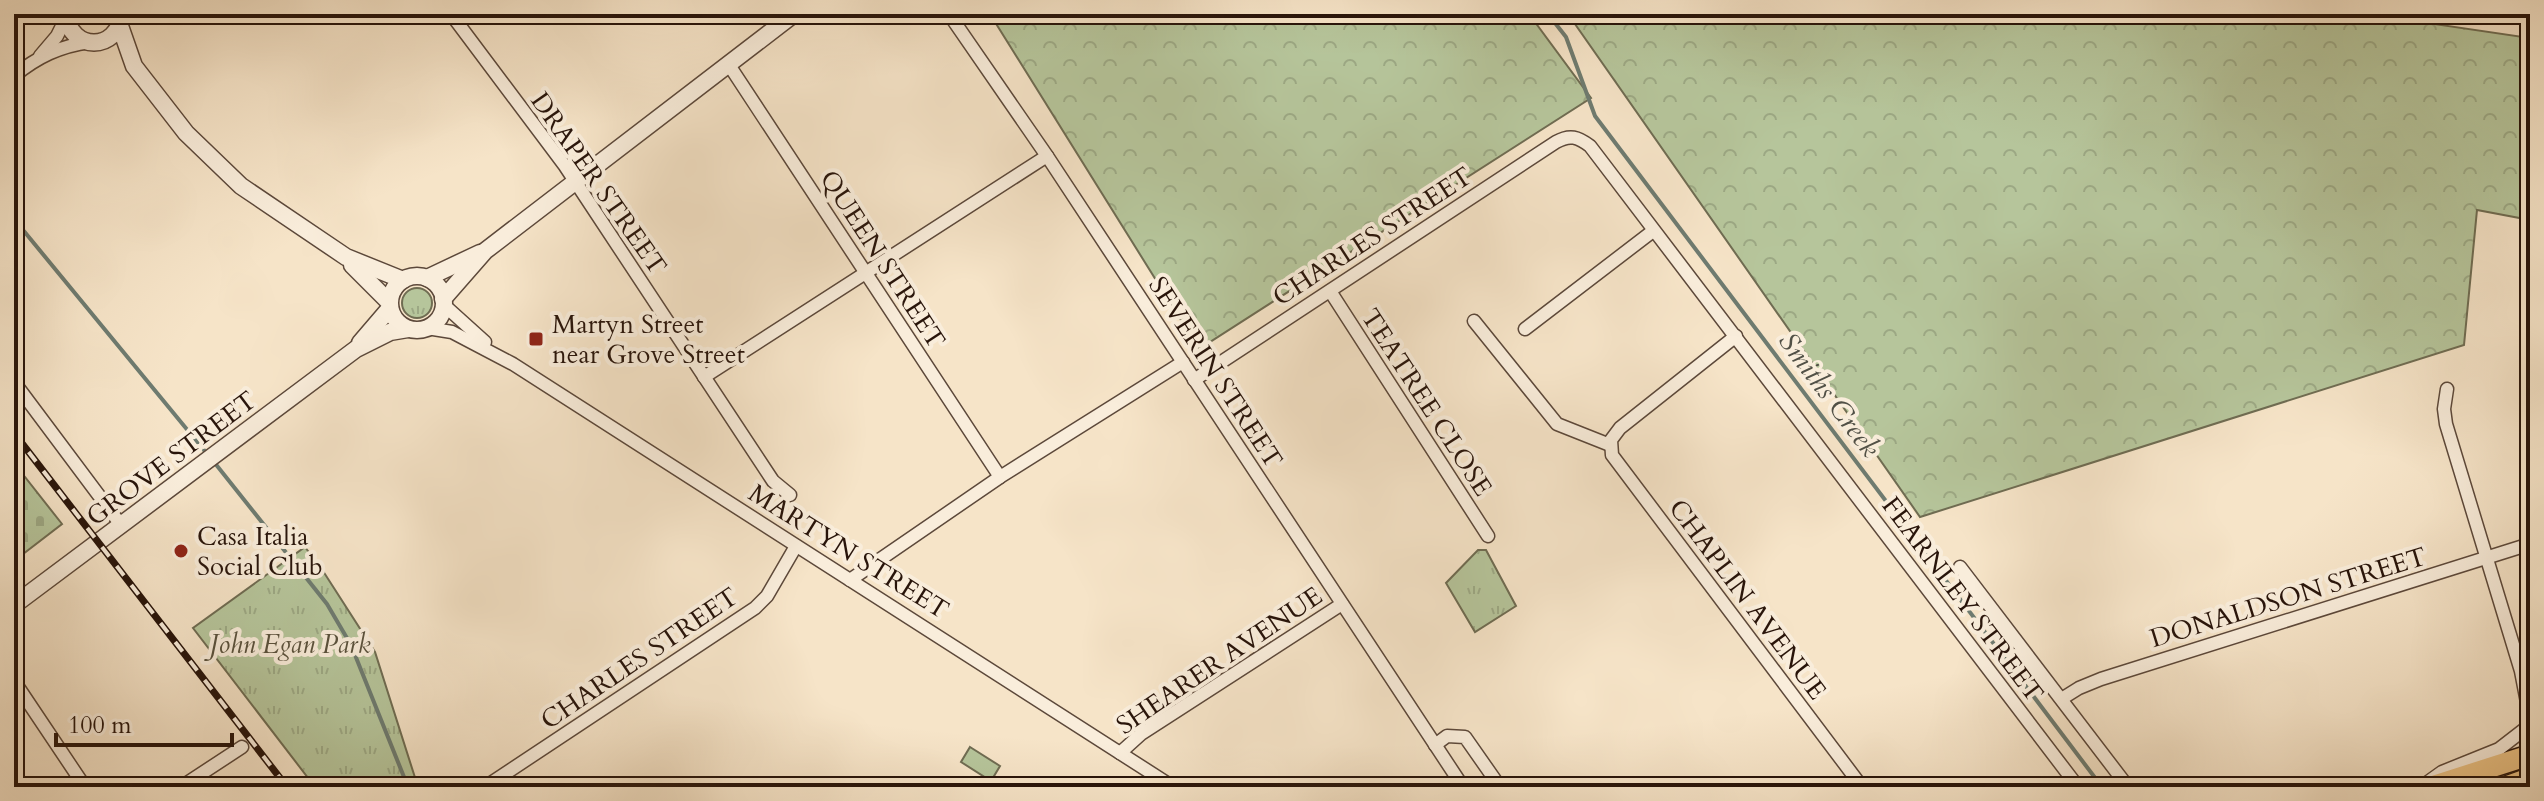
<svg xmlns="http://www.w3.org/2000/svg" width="2544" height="801" viewBox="0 0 2544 801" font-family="Cardo,serif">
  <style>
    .grass { fill: url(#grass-tufts); stroke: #6f6c52; stroke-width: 2 }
    .forest { fill: url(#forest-crowns); stroke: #6f6c52; stroke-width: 2 }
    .cemetery { fill: url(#cemetery-stones); stroke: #6f6c52; stroke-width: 2 }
    .pitch { fill: #b6c59b; stroke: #6f6c52; stroke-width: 2 }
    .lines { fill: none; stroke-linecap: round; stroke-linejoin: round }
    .stream { stroke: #6e7b70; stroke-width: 4 }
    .minor-casing { stroke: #5c483a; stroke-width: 15 }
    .tertiary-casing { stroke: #5c483a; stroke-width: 19 }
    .primary-casing { stroke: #28140a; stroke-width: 23 }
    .minor { stroke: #f9eddb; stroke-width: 12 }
    .tertiary { stroke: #f9eddb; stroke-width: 16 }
    .primary { stroke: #ebc284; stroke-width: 20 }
    .rail-casing { stroke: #28140a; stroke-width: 7 }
    .rail { stroke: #f9eddb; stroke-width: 4; stroke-dasharray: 12; stroke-linecap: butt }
    .poi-dot { fill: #8f2418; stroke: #f9eddb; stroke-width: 3 }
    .labels { text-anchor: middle; stroke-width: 8; stroke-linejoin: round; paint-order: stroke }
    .street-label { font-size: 26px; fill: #28140a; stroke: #f9eddb }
    .poi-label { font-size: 26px; fill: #28140a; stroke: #f9eddb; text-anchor: start }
    .park-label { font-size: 26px; font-style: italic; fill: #5a523d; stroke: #f9eddb }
    .water-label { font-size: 28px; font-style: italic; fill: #515046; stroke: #f9eddb }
  </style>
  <defs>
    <pattern id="grass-tufts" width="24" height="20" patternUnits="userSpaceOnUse" patternTransform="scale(2)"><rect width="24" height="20" fill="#b6c59b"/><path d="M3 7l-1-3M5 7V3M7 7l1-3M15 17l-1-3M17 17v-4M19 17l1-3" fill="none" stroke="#9ca884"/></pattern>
    <pattern id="forest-crowns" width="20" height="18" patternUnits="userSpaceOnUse" patternTransform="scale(2)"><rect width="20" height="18" fill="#b6c59b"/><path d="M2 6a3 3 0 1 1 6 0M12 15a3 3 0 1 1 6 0" fill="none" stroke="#9ca884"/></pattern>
    <pattern id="cemetery-stones" width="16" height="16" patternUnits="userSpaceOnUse" patternTransform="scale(2)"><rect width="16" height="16" fill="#b6c59b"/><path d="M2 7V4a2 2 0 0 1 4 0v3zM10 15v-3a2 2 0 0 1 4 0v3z" fill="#9ca884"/></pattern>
  </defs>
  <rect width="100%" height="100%" fill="#f6e4c8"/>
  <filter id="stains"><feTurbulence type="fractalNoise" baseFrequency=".0025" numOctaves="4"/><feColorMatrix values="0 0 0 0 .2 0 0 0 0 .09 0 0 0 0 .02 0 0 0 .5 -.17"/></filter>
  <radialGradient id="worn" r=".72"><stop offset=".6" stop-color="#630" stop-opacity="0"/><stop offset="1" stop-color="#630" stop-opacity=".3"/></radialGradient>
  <!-- grass -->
  <g class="grass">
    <circle cx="417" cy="303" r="15"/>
    <polygon points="305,547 323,571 375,652 418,787 315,787 193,628"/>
    <polygon points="1478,550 1486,550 1516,606 1475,632 1446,583"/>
  </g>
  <!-- forest -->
  <g class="forest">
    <polygon points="990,14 1529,14 1591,98 1199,349"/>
    <polygon points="1568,14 2435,14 2434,24 2530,38 2530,220 2477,210 2464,345 1920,517"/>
  </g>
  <!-- cemetery -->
  <polygon class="cemetery" points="14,463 62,524 14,561"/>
  <!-- pitch -->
  <polygon class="pitch" points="970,747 1000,766 991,781 961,762"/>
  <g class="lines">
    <!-- stream -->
    <g class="stream">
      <polyline points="1548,14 1566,37 1595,116 2102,787"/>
      <polyline points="14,219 208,455"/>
      <polyline points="214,462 327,604 351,645 408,787"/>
    </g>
    <defs>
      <g id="minor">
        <polyline points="451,14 565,166 773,481 790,495"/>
        <polyline points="949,14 1047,156 1463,787"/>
        <polyline points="2502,16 2502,14"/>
        <polyline points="40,56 57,36 66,18"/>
        <polyline points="729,65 1000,477"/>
        <path d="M14,76C37,57 60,46 90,42"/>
        <polyline points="1330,291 1488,536"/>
        <polyline points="444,305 485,342"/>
        <polyline points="1474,321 1557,424 1610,445"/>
        <polyline points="427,328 452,332 513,364 1173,787"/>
        <polyline points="1525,329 1653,231"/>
        <polyline points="1736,336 1620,428 1611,440 1612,455 1862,787"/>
        <polyline points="704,377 1047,156"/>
        <path d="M1194,380L1556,142C1570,134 1578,137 1590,146L2078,787"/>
        <polyline points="14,382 121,525"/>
        <polyline points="2447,389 2444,409 2446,424 2521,671 2530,718"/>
        <polyline points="1960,567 2128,787"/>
        <polyline points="850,580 1000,477 1183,362"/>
        <polyline points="14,681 85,787"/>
        <polyline points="2063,698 2079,688 2101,679 2530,544"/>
        <polyline points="1435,745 1447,736 1465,737 1500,787"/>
        <polyline points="1120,753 1141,734 1342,604"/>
        <polyline points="2428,782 2442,772 2499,749 2530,725"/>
        <polyline points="181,787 242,747"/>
        <polyline points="485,787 755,608 767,596 796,546"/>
      </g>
      <g id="tertiary">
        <path d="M66,14C70,52 118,52 122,14"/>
        <polyline points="120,26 134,66 186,133 241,186 346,257 403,280"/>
        <polyline points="352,265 389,302"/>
        <circle cx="417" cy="303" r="27"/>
        <polyline points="427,278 480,253"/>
        <polyline points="443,299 485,251 794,14"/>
        <polyline points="360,343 390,308"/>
        <polyline points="14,605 356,349 390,332 408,329"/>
      </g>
      <g id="primary">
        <polyline points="2430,787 2530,755"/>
        <polyline points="2505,787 2530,778"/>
      </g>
    </defs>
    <!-- minor casing -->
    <use href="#minor" class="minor-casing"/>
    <!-- tertiary casing -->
    <use href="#tertiary" class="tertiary-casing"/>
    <!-- primary casing -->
    <use href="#primary" class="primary-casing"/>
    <!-- minor -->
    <use href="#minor" class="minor"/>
    <!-- tertiary -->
    <use href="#tertiary" class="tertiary"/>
    <!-- primary -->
    <use href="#primary" class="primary"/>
    <defs>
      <polyline id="rail" points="14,433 287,787"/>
    </defs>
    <!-- rail casing -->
    <use href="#rail" class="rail-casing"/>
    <!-- rail -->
    <use href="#rail" class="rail"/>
  </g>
  <!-- markers -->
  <g class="poi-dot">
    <rect x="528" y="331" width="16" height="16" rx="4"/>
    <circle cx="181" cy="551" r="8"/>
  </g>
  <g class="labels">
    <!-- street labels -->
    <g class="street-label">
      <text transform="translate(599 183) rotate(55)" y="9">DRAPER STREET</text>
      <text transform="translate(1372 236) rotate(-33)" y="9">CHARLES STREET</text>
      <text transform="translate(883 259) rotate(57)" y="9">QUEEN STREET</text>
      <text transform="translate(1216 372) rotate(57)" y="9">SEVERIN STREET</text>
      <text transform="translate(1427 402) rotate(57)" y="9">TEATREE CLOSE</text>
      <text transform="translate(171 458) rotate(-37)" y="9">GROVE STREET</text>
      <text transform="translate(849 551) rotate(32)" y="9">MARTYN STREET</text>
      <text transform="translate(2288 597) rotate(-17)" y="9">DONALDSON STREET</text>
      <text transform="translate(1748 599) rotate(53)" y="9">CHAPLIN AVENUE</text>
      <text transform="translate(1963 599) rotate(53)" y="9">FEARNLEY STREET</text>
      <text transform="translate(639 658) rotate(-34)" y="9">CHARLES STREET</text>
      <text transform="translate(1219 660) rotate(-34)" y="9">SHEARER AVENUE</text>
    </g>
    <!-- poi labels -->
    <g class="poi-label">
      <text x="552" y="333">Martyn Street<tspan x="552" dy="30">near Grove Street</tspan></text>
      <text x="197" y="545">Casa Italia<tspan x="197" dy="30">Social Club</tspan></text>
    </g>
    <!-- park labels -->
    <g class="park-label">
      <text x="290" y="653">John Egan Park</text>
    </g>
    <!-- water labels -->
    <g class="water-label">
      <text transform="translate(1830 394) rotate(53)" y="10">Smiths Creek</text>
    </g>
  </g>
  <!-- margin -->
  <rect width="2544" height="801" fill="none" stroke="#f6e4c8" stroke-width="48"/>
  <rect x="16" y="16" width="2512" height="769" fill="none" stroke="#28140a" stroke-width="4"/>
  <rect x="24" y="24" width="2496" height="753" fill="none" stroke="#28140a" stroke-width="2"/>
  <!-- scale -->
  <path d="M56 733v12h176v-12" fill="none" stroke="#28140a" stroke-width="4"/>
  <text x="68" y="733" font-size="24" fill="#28140a" stroke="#f9eddb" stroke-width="6" paint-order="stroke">100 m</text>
  <rect width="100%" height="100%" filter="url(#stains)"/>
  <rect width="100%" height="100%" fill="url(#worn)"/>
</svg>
